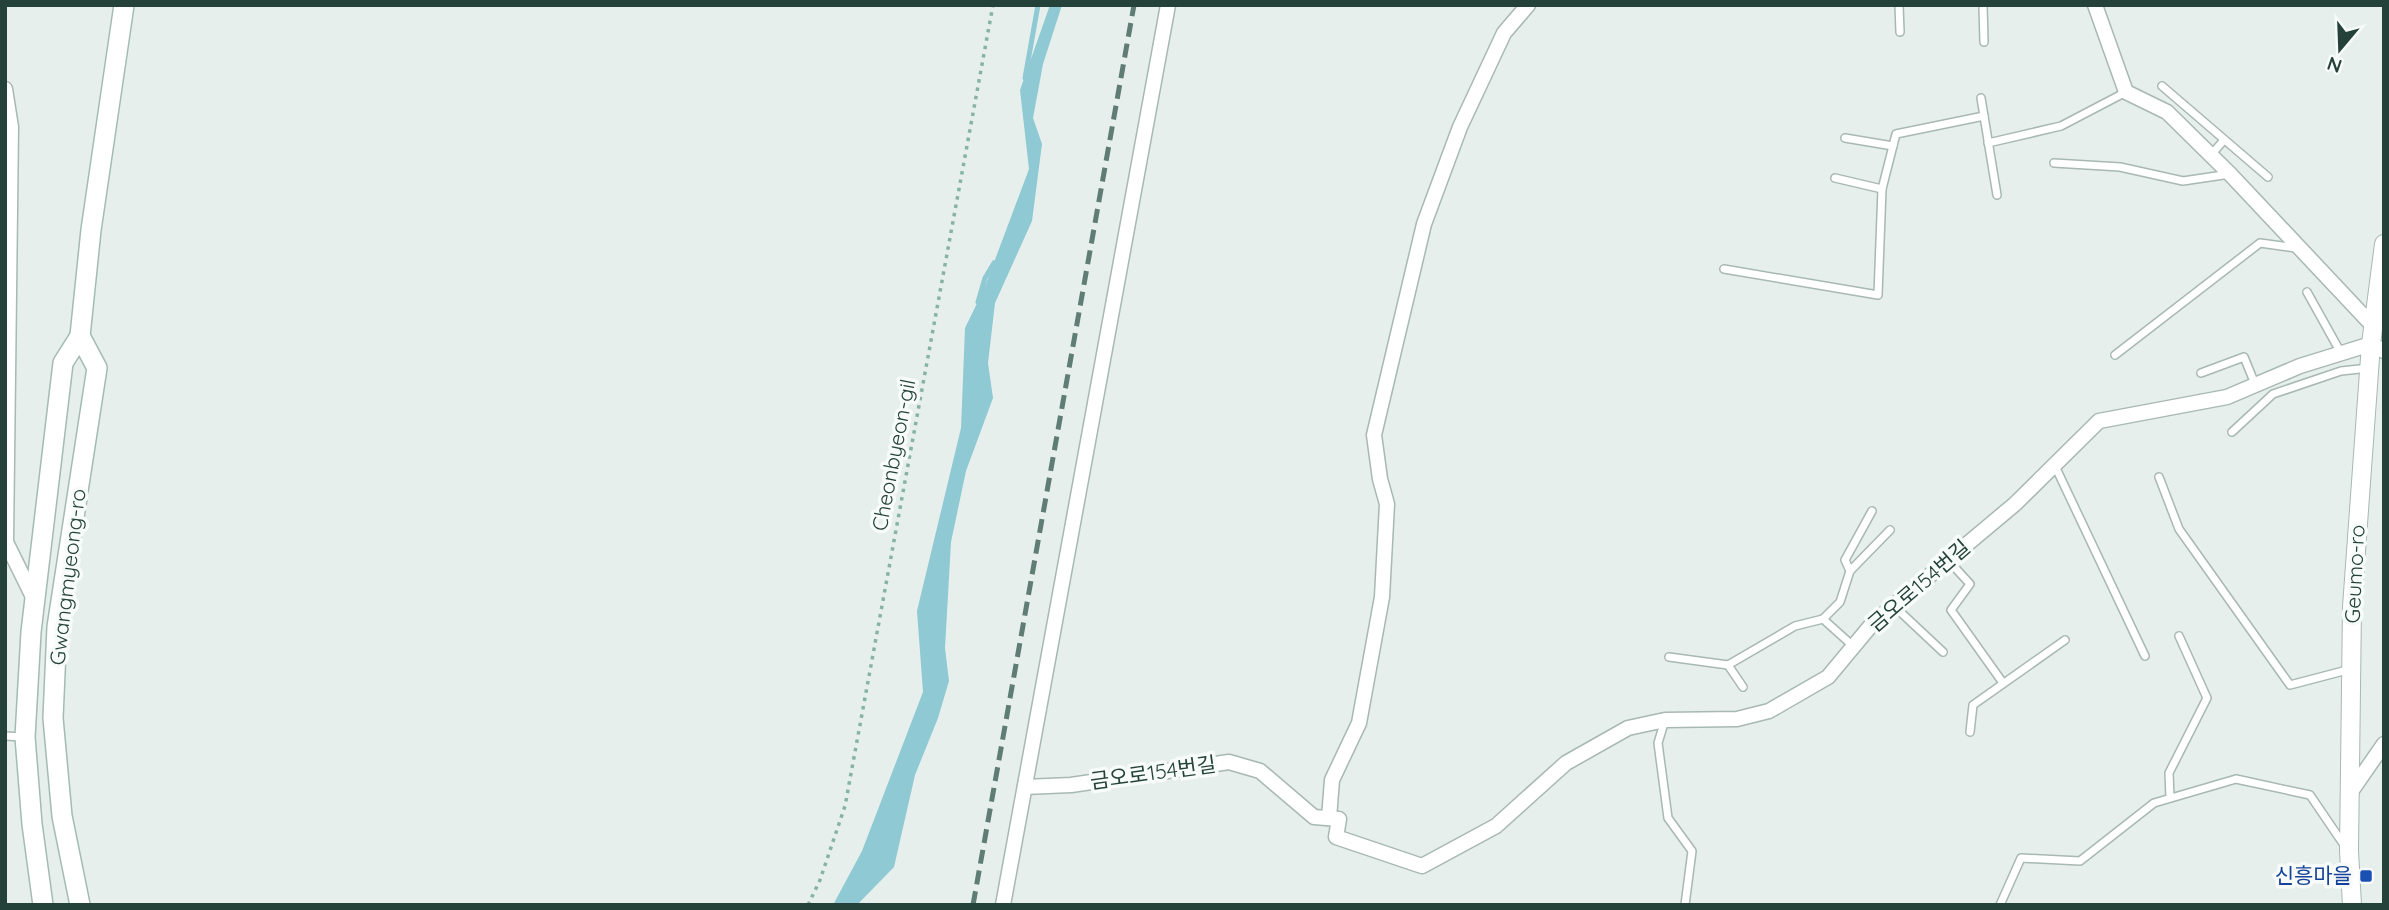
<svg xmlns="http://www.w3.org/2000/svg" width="2389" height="910" viewBox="0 0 2389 910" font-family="Quicksand,'Noto Sans KR',sans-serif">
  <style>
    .water { fill: #8ec9d4 }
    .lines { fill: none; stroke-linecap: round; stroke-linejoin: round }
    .stream { stroke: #8ec9d4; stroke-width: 5 }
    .service-casing { stroke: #a8b8b2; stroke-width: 10 }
    .minor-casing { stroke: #a8b8b2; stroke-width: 17 }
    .tertiary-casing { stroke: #a8b8b2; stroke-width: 20 }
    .secondary-casing { stroke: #a4bbb3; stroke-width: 22 }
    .path { stroke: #86b3a5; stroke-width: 3.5; stroke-dasharray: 3.5 5; stroke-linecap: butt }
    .service { stroke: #fff; stroke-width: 7 }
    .minor { stroke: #fff; stroke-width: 14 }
    .tertiary { stroke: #fff; stroke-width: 18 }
    .secondary { stroke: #fff; stroke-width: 19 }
    .rail { stroke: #5f7d75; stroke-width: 5; stroke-dasharray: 14 7; stroke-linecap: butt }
    .transit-dot { fill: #1a4fb4; stroke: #f7fbf9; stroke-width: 2.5 }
    .labels { text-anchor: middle; stroke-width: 7; stroke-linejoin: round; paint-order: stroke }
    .street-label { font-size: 21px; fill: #24423a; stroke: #f7fbf9 }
    .transit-label { font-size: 21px; fill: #164399; stroke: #f7fbf9; text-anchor: end }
  </style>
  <rect width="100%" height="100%" fill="#e6efeb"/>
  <!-- water -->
  <polygon class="water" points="1050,5 1062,5 1043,64 1033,118 1042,144 1032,221 995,303 988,363 993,398 966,471 951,542 945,648 949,681 938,718 915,775 894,867 857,905 833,905 862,851 923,692 917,611 961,428 965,328 984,289 1029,169 1020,90"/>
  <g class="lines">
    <!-- stream -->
    <g class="stream">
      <polyline points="1025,78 1038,5"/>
      <polyline points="978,302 985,278 994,263"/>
    </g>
    <defs>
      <g id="service">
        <polyline points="1899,5 1900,32"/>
        <polyline points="1983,5 1984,42"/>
        <polyline points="2162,86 2268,177"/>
        <polyline points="1981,98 1997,195"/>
        <polyline points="1845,138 1893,146"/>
        <polyline points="1988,143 2061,126 2126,92"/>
        <polyline points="2211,155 2224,140"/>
        <polyline points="2054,163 2120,167 2183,181 2230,174"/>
        <polyline points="1835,178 1882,189"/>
        <polyline points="1724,269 1878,295 1882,189 1896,134 1984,116"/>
        <polyline points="2307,292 2341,353"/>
        <polyline points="2115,355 2260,243 2296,248"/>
        <polyline points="2201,373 2244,357 2255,384"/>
        <polyline points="2232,432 2273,394 2341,371 2369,368"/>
        <polyline points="2055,466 2145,656"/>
        <polyline points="2159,477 2179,529 2290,685 2351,669"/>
        <polyline points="1948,560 1970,584 1951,610 2003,683"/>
        <polyline points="1850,571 1845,560 1872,511"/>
        <polyline points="1894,606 1943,652"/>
        <polyline points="1853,646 1823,619 1840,602 1850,571 1890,530"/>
        <polyline points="1669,657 1728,665 1795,626 1823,619"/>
        <polyline points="1728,665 1743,687"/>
        <polyline points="1665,720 1658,743 1668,818 1692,851 1685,905"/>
        <polyline points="1970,732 1973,705 2065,640"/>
        <polyline points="5,736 24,737"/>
        <polyline points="2170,798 2169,773 2207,698 2179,636"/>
        <polyline points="2000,905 2021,858 2080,861 2154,803 2236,779 2310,795 2344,845"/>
      </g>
      <g id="minor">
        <polyline points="2095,5 2126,92 2167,112 2230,174 2374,327"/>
        <polyline points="5,89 11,127 6,542 34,599"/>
        <polyline points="1025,787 1071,785 1229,762 1260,771 1314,817 1339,819 1336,837 1422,866 1496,826 1566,763 1628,728 1665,720 1737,719 1769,711 1828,677 1873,623 2015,504 2099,421 2227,397 2300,366 2371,344 2384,351"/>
        <polyline points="2350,793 2384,744"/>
        <polyline points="1329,818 1332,780 1359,723 1382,597 1387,504 1380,479 1374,435 1424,224 1460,127 1504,33 1528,5"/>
        <polyline points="1003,905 1168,5"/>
      </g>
      <polyline id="tertiary" points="2352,905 2349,851 2352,607 2371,344 2384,244"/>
      <g id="secondary">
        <polyline points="43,905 32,824 25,737 31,632 63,363 80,336 91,230 124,5"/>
        <polyline points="80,905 62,816 53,718 57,627 97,368 80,336"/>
      </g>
    </defs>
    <!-- service casing -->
    <use href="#service" class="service-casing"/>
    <!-- minor casing -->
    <use href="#minor" class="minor-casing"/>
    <!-- tertiary casing -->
    <use href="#tertiary" class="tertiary-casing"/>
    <!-- secondary casing -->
    <use href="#secondary" class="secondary-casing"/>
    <!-- path -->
    <polyline class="path" points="808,905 820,880 845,806 993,5"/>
    <!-- service -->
    <use href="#service" class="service"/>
    <!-- minor -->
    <use href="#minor" class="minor"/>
    <!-- tertiary -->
    <use href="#tertiary" class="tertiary"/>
    <!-- secondary -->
    <use href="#secondary" class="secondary"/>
    <!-- rail -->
    <polyline class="rail" points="973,905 1134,5"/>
  </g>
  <!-- markers -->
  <rect class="transit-dot" x="2359" y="869" width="14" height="14" rx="3.5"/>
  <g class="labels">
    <!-- street labels -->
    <g class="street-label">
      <text transform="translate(894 455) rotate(-79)" y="7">Cheonbyeon-gil</text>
      <text transform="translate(2355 574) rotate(-87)" y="7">Geumo-ro</text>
      <text transform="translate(68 577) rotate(-83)" y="7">Gwangmyeong-ro</text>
      <text transform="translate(1919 586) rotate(-41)" y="7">금오로154번길</text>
      <text transform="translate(1153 773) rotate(-8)" y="7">금오로154번길</text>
    </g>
    <!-- transit labels -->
    <g class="transit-label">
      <text x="2352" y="883">신흥마을</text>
    </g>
  </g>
  <!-- border -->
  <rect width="2389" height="910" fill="none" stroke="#24423a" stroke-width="14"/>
  <!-- north arrow -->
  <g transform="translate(2340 49) rotate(199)" stroke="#f7fbf9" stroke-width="5" paint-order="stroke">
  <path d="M0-5L12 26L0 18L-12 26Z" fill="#24423a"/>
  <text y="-10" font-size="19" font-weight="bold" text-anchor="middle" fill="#24423a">N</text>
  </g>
</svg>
